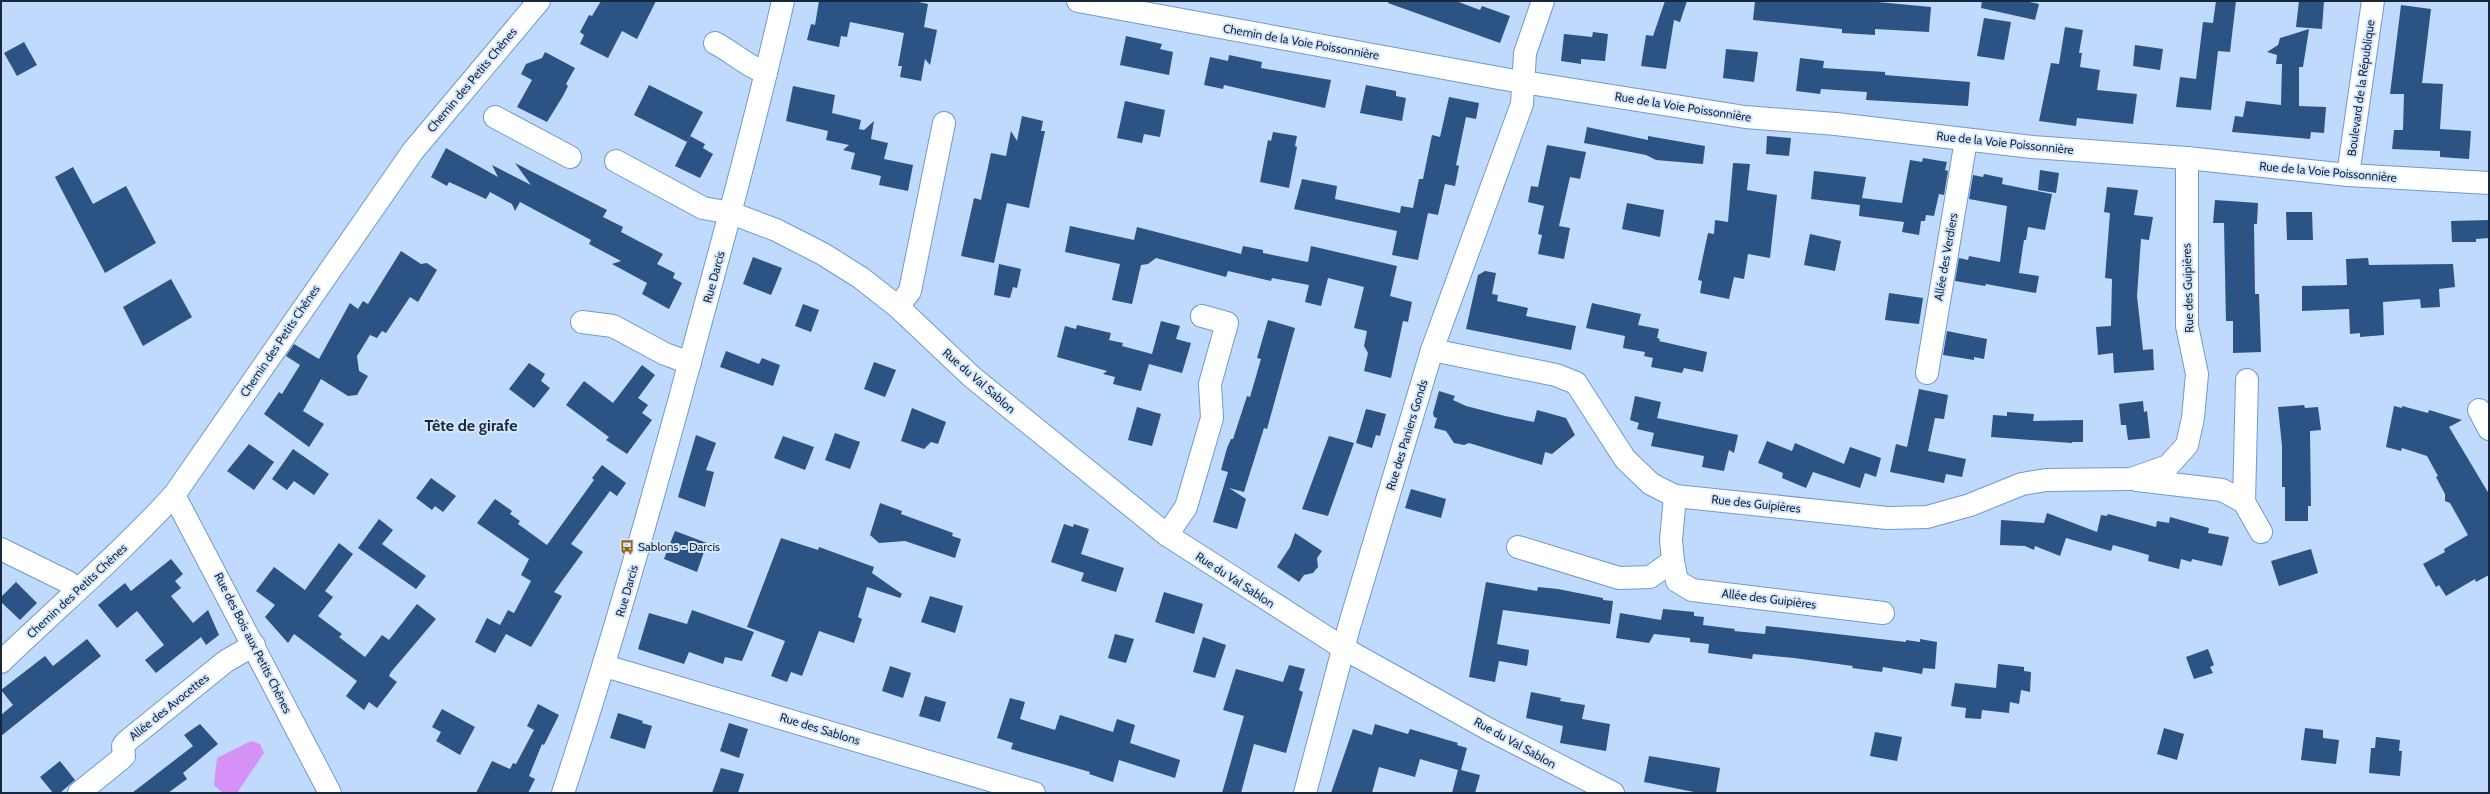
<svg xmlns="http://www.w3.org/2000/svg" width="2490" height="794" viewBox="0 0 2490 794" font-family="Cabin,sans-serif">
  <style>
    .green { fill: #d691f8 }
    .building { fill: #2b5383 }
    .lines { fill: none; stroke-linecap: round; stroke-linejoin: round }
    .minor-casing { stroke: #6f9acf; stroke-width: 24 }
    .minor { stroke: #fff; stroke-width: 22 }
    .labels { text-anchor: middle; stroke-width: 4; stroke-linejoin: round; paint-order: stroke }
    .street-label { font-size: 12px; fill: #17283d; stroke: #d5e7fd }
    .poi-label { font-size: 12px; fill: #17283d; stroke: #d5e7fd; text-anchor: start }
    .district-label { font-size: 16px; font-weight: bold; fill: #17283d; stroke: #d5e7fd }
  </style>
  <rect width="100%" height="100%" fill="#bfdafc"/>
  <!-- green -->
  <polygon class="green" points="251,741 260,744 264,753 237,793 223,793 214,785 217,758"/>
  <!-- building -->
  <g class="building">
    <polygon points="601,1 656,1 637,39 622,31 608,58 580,44 584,35 580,32 589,15 592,16"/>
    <polygon points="819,1 914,1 928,4 924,27 937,30 930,65 925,59 921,81 900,77 902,66 898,66 904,33 850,22 847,37 841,36 839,47 807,40 811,24 815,25"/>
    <polygon points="1389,1 1456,1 1480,10 1482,6 1510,16 1500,43 1388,3"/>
    <polygon points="1665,1 1687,1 1680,22 1674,20 1666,69 1641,66 1646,35 1653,36"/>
    <polygon points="1755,1 1867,1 1931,7 1929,32 1875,29 1875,35 1842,33 1842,29 1753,20"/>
    <polygon points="1982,1 2025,1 2039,4 2035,20 1981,8"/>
    <polygon points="2216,1 2236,1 2230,52 2218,51 2211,110 2176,107 2180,77 2196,79 2203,22 2213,23"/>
    <polygon points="2299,1 2324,1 2322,29 2296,27"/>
    <polygon points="2401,5 2431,9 2422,83 2443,84 2440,129 2471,131 2469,159 2440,157 2440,151 2392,149 2394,130 2403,130 2404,94 2390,94"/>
    <polygon points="1984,18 2011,22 2004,60 1977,56"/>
    <polygon points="2065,27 2083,30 2079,53 2082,53 2080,67 2100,70 2097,90 2137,94 2133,124 2077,118 2076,126 2039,121 2051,63 2059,64"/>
    <polygon points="2309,29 2303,67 2299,67 2299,106 2326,107 2324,133 2311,132 2310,139 2232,132 2235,116 2243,117 2246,101 2281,105 2282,64 2276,64 2277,55 2267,52 2278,45 2280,38"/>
    <polygon points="1593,32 1608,34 1605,61 1581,59 1581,64 1561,61 1564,34 1592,37"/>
    <polygon points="1126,36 1162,44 1160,49 1173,52 1169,75 1120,65"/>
    <polygon points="24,42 37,65 17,76 4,53"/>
    <polygon points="2135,45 2163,49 2160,70 2133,66"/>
    <polygon points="1726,49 1758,52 1754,82 1723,78"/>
    <polygon points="545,52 575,68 566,84 568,86 563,96 547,122 517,107 532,80 521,74 526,64 542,58"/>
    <polygon points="1229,55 1262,62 1261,68 1331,80 1325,108 1224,85 1223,89 1204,85 1210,57 1228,61"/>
    <polygon points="1800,58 1824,61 1823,68 1885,72 1885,75 1970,82 1968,106 1866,100 1867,92 1821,89 1820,94 1796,91"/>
    <polygon points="649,85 703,112 687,142 634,115"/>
    <polygon points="1366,85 1396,91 1396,96 1406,98 1402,121 1360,113"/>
    <polygon points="793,86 835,95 832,113 861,120 859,129 864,130 874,121 871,139 888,143 884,159 913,165 908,191 879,185 881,176 851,169 855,153 843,150 849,145 826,140 828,131 786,121"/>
    <polygon points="1449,97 1479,103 1476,119 1466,117 1456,165 1459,166 1455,186 1445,184 1438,215 1428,213 1418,260 1392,255 1397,231 1294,209 1302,179 1337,186 1335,199 1400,213 1401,206 1413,208 1419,179 1423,179 1432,135 1440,137"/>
    <polygon points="1125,101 1165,110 1160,137 1144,134 1142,143 1117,138"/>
    <polygon points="1022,116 1043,121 1041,131 1045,131 1029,208 1007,203 994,263 961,256 974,198 981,200 991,153 1006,156 1011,131 1017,141"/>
    <polygon points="1587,127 1648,140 1648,136 1705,146 1703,164 1656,160 1646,155 1584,143"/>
    <polygon points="1273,132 1297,136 1295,146 1297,147 1289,188 1260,182 1268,140 1271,141"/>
    <polygon points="690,136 705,144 703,148 713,154 700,178 675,166"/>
    <polygon points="1767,136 1791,138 1789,156 1766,154"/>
    <polygon points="1547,145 1586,152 1580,179 1570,177 1559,226 1570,228 1564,259 1538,254 1542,235 1538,234 1544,206 1528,202 1531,186 1538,187"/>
    <polygon points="446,148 498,177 492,165 531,185 515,163 607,210 603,217 623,227 621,232 663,254 657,264 675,273 673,278 682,283 669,309 642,294 647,283 612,264 621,261 589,244 591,240 520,202 515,211 512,204 490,192 486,199 449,182 447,186 431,177"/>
    <polygon points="1923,158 1947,162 1945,170 1948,171 1944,195 1939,194 1934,216 1926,215 1925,221 1921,221 1919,235 1902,232 1904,222 1859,216 1860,205 1811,199 1814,171 1866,177 1862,198 1902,203 1910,160 1922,162"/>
    <polygon points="1733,163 1750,164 1747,190 1777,195 1770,258 1748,254 1744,279 1734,277 1729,299 1700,293 1702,281 1698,280 1708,233 1714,234 1715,220 1728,222"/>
    <polygon points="73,167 93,204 126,186 156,243 105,273 55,177"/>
    <polygon points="2040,170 2059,173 2056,193 2038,190"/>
    <polygon points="1984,174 2003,178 2002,184 2052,194 2045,230 2028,227 2026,240 2024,240 2019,273 2039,276 2036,293 1986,284 1985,286 1955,281 1959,258 1968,260 1969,256 2000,262 2007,206 1969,199 1973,175 1983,177"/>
    <polygon points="2107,187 2138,190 2134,215 2153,217 2149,240 2141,239 2137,296 2143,350 2153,349 2154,370 2114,373 2113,353 2098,355 2096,327 2111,326 2112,279 2105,278 2110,213 2104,212"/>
    <polygon points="2215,200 2258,203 2257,224 2254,224 2255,294 2259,294 2261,352 2233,353 2233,321 2226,321 2224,223 2213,223"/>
    <polygon points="1627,203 1664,210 1660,237 1622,229"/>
    <polygon points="2286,212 2312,212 2313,240 2287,240"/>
    <polygon points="2489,220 2489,238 2476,239 2476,242 2452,242 2451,221"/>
    <polygon points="1070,226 1134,240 1137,227 1241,254 1243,246 1263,250 1263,253 1308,262 1311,246 1397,266 1390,296 1412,302 1408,322 1403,321 1391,378 1364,371 1368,353 1364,346 1367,331 1354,328 1364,287 1328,278 1321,306 1305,302 1309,285 1272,278 1271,281 1228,271 1226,277 1156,258 1148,264 1141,265 1132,304 1112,300 1120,264 1065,252"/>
    <polygon points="1810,234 1841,241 1835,271 1804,265"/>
    <polygon points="401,251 421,264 427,263 437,270 418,302 410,297 386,333 382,331 377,338 370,335 357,356 359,371 368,376 357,395 348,396 321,379 303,411 324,424 309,447 264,414 279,392 282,394 300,365 286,356 294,344 319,359 350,303 358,309 363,301 368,304"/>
    <polygon points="753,257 782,268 771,295 743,284"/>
    <polygon points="2368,258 2369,265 2453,264 2455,287 2439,289 2440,307 2421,308 2420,299 2383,302 2384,335 2360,337 2360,333 2350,334 2349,309 2302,311 2302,286 2347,285 2346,259"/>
    <polygon points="999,264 1021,269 1017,288 1013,287 1010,298 994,295"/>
    <polygon points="1485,271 1496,273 1492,294 1498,295 1497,301 1528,308 1526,316 1576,326 1571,350 1466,329 1478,275"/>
    <polygon points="171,279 192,317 143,346 123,307"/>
    <polygon points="1889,293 1923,298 1919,324 1885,320"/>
    <polygon points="1592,303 1641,314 1638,325 1659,329 1657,338 1660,339 1659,341 1707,352 1703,372 1684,368 1682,373 1651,367 1653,358 1644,356 1645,352 1623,348 1625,336 1586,328"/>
    <polygon points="803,304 819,310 811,332 795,326"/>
    <polygon points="1268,320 1295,328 1267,429 1264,428 1244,492 1229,488 1246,499 1237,529 1213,522 1228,472 1221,470 1227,448 1231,439 1233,439 1247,396 1250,397 1261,359 1257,358"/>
    <polygon points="1161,321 1180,326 1176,339 1191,343 1182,373 1149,364 1141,391 1113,384 1115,377 1103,374 1107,371 1057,357 1065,326 1076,329 1077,325 1111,333 1109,340 1123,343 1122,346 1152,354"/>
    <polygon points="1947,331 1987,339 1984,359 1974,357 1974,360 1943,355"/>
    <polygon points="726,351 759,364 762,358 780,365 773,386 720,367"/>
    <polygon points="874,362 896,370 885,397 864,389"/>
    <polygon points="529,363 545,374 541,381 550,388 534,408 509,389"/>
    <polygon points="642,365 655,375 638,398 648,405 642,413 652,420 627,454 606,440 609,437 566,405 584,381 613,403"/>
    <polygon points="1919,389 1948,395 1944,419 1935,418 1928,451 1966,459 1962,477 1946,474 1944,483 1890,472 1896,444 1907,447"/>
    <polygon points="1439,391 1455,396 1453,400 1466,406 1505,416 1534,422 1537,410 1566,418 1575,435 1552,454 1545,452 1542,465 1469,443 1464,445 1454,443 1446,431 1434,428 1437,418 1434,417 1433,413"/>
    <polygon points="1635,396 1661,402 1655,427 1657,418 1738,435 1734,453 1729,450 1724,471 1702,467 1704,456 1651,446 1654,433 1637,429 1639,423 1630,420"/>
    <polygon points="2143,401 2144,412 2147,411 2150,438 2128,440 2126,425 2121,425 2119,404"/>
    <polygon points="2304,405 2305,408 2318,407 2321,430 2310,431 2311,506 2308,506 2308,521 2285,521 2285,487 2282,487 2282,446 2278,407"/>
    <polygon points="2394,406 2402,408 2402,406 2428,413 2429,410 2462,420 2449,427 2489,494 2489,575 2476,582 2475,579 2446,596 2439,585 2436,587 2423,564 2445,552 2444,549 2468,535 2450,503 2445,501 2445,494 2436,477 2438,476 2427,456 2402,448 2401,451 2386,447"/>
    <polygon points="1137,407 1161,414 1152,446 1128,440"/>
    <polygon points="912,408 946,422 938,444 931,442 924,449 901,441"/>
    <polygon points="1366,409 1386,414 1380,436 1376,435 1372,448 1356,443"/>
    <polygon points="2007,412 2034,414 2033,421 2083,420 2083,442 2072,442 2072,443 1991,437 1993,415 2007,416"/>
    <polygon points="835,433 860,442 850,469 825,460"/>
    <polygon points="696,435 716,443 706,470 714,472 705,507 678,497"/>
    <polygon points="783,436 814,447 805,470 774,458"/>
    <polygon points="1329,436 1354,443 1328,516 1302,509"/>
    <polygon points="1767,441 1792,451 1795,443 1844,464 1850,447 1881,458 1876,477 1865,473 1860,488 1813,472 1806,488 1782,478 1783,473 1758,463"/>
    <polygon points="249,444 274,462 254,490 227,471"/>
    <polygon points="293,449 329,474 314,495 294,481 287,490 272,479"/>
    <polygon points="602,465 626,483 617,496 610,491 571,544 583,552 554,592 562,596 531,647 506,634 495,653 475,642 487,618 500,625 508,610 514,613 531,581 521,575 529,559 477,523 495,499 512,511 510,514 520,521 518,524 547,545 594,480 592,478"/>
    <polygon points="431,478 456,496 443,512 435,506 432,510 416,498"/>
    <polygon points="1411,489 1446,499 1441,518 1405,508"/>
    <polygon points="880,503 902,511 901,514 953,533 952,536 961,539 955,558 905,541 879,543 870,535"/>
    <polygon points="2047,513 2097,532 2101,515 2107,516 2108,514 2156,527 2157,521 2169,523 2170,517 2209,528 2208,533 2229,537 2222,566 2192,559 2191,562 2181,559 2179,569 2148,561 2149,555 2113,545 2111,551 2066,538 2060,556 2035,546 2034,550 2025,546 2000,545 2001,520 2044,523"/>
    <polygon points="379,519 393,530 382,544 426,576 416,589 358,548"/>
    <polygon points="1064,524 1073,527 1074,524 1089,529 1081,554 1124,568 1116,592 1081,581 1084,573 1051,562"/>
    <polygon points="675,531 707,543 697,572 664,559"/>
    <polygon points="1295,533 1322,551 1317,558 1318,567 1313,573 1304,575 1299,582 1277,567 1290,547"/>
    <polygon points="781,538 818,550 819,547 874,567 872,573 902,594 900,598 867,587 858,617 862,619 854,643 819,631 802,676 791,672 787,682 771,676 785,641 747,627"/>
    <polygon points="339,543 353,554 325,591 333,597 318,616 342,634 339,637 365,657 382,635 389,640 417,604 436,619 391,672 389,676 397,682 377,708 369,702 364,710 346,696 357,681 294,634 288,643 265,617 275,605 256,591 274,567 305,590"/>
    <polygon points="2311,549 2318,573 2279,586 2271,561"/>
    <polygon points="171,559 183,574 175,581 181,588 171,596 193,623 208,610 219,635 206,645 201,637 156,673 145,660 164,645 137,611 117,628 98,605 125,583 131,591"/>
    <polygon points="16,582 37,603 20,620 1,602 1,597"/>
    <polygon points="1486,582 1537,591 1538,587 1558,589 1603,598 1603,600 1613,601 1610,624 1503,610 1497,644 1529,650 1527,666 1499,661 1495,682 1469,677"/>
    <polygon points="1164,592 1203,604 1194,634 1155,622"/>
    <polygon points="930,596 963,606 955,633 921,622"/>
    <polygon points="1663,609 1694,612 1694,616 1704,617 1703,625 1735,629 1734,631 1765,634 1766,626 1906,642 1906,640 1920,642 1920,639 1937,642 1935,669 1923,668 1922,674 1883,667 1882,672 1852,668 1853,666 1794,658 1753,654 1752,659 1708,653 1709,644 1690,642 1690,638 1654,634 1649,643 1616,638 1620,613 1661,620"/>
    <polygon points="692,610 754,632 742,661 725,657 723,664 689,652 684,664 638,649 649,613 687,624"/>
    <polygon points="1115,634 1134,639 1126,663 1108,658"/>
    <polygon points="1203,637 1226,645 1215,678 1193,672"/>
    <polygon points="87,639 101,656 1,736 1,715 13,705 1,690 45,656 53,666"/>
    <polygon points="2208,649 2214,665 2210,667 2213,673 2194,679 2186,657"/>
    <polygon points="1998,664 2024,667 2024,671 2031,672 2030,692 2021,690 2019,704 2010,702 2009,713 1982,710 1981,719 1965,718 1966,708 1951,706 1955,683 1996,688"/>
    <polygon points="1289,665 1305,669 1299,690 1303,692 1286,753 1254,744 1241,793 1222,793 1244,716 1223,710 1236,669 1283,682"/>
    <polygon points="890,666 911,673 903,698 882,691"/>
    <polygon points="1531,692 1561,698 1560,701 1585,705 1582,719 1610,724 1606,751 1560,743 1563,726 1526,718"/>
    <polygon points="925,696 946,702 940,722 919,716"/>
    <polygon points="1010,698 1025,702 1020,719 1055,730 1060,715 1113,732 1117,719 1135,725 1130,743 1180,760 1175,778 1119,760 1113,782 1089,774 1090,772 1011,749 1013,743 997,738"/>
    <polygon points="538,704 559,715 544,745 542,744 529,776 535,779 528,793 476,793 492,761 510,769 513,763 516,764 534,730 527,726"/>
    <polygon points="442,709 475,727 460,755 436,741 441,732 432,727"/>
    <polygon points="618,713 643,721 642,723 652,726 645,749 610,738"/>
    <polygon points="729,723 748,729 739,758 720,751"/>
    <polygon points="200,724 218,744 183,773 187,779 168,793 132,793 193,746 184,735"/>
    <polygon points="1375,724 1408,734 1410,729 1458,743 1457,745 1467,748 1461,770 1480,775 1475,793 1452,793 1458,770 1420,759 1415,777 1379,767 1372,793 1331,793 1353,729 1372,735"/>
    <polygon points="2164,728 2184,734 2177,760 2157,754"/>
    <polygon points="2305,728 2323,730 2323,738 2339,740 2336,764 2301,760"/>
    <polygon points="1875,732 1902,737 1897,761 1870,756"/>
    <polygon points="2376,737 2400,740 2399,751 2402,751 2400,776 2369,773 2371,748 2375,748"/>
    <polygon points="1649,756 1720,768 1716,793 1699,793 1644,782"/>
    <polygon points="60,761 75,780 60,793 53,793 40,777"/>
    <polygon points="721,768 744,774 738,793 712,793"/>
  </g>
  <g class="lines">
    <defs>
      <g id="minor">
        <polyline points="1078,1 1504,79 1745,117 1836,124 2032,147 2187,158 2348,175 2489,183"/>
        <path d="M715,43C733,52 746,66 766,73"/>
        <polyline points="495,117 570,157"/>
        <polyline points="616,161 703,208 731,213 776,230 823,254 861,278 898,307 972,377 1167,535 1343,648 1490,730 1613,793"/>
        <polyline points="2348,175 2373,1"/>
        <polyline points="898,307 910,291 944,123"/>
        <polyline points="582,322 613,326 665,354 690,363"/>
        <polyline points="1432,350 1556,375 1576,383 1625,459 1651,484 1675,496 1887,518 1927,517 1970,505 2022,484 2046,480 2131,479 2168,466 2187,445 2193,418 2197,374 2187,326 2187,158"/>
        <polyline points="1927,373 1966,140"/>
        <polyline points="2479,410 2489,429"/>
        <polyline points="2137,480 2222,490 2244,502 2261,532"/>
        <polyline points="174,495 330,793"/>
        <polyline points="2244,502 2247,380"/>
        <polyline points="1167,535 1186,507 1212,418 1210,384 1227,323 1202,316"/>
        <polyline points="1518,547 1619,578 1650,577 1673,561 1671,540 1675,496"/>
        <polyline points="1,549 68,582 76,590"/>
        <polyline points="1673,561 1677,581 1692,590 1883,613"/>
        <path d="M1,662C59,606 120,554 174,495L413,151L539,1"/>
        <polyline points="605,666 1034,793"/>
        <polyline points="79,793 121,759 124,756 123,746 126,742 226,661 254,645"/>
        <path d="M563,793C610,651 650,509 689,365C722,244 755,123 783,1"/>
        <polyline points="1305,793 1349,627 1432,350 1522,104 1525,53 1543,1"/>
      </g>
    </defs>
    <!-- minor casing -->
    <use href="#minor" class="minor-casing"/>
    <!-- minor -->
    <use href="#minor" class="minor"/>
  </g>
  <!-- icons -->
  <defs>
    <symbol id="bus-bare" viewBox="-9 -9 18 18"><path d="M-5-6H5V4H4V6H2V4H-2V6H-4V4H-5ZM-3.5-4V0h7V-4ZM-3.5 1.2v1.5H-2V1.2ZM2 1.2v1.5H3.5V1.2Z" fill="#946413" stroke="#d5e7fd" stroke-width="2.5" paint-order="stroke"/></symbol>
  </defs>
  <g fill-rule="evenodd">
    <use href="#bus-bare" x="617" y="537" width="20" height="20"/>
  </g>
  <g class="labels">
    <!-- street labels -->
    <g class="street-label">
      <text transform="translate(1301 42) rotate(10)" y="4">Chemin de la Voie Poissonnière</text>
      <text transform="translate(472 80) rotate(-50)" y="4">Chemin des Petits Chênes</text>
      <text transform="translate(2361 88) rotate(-82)" y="4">Boulevard de la République</text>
      <text transform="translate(1683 107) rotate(9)" y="4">Rue de la Voie Poissonnière</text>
      <text transform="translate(2005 143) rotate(6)" y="4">Rue de la Voie Poissonnière</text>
      <text transform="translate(2328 172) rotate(5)" y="4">Rue de la Voie Poissonnière</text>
      <text transform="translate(1946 257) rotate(-80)" y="4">Allée des Verdiers</text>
      <text transform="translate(714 277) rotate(-75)" y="4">Rue Darcis</text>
      <text transform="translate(2188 288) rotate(-92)" y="4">Rue des Guipières</text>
      <text transform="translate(280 341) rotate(-56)" y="4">Chemin des Petits Chênes</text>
      <text transform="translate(979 381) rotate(41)" y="4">Rue du Val Sablon</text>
      <text transform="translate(1407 435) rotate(-73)" y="4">Rue des Paniers Gonds</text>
      <text transform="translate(1756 504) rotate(6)" y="4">Rue des Guipières</text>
      <text transform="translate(1235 580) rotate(33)" y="4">Rue du Val Sablon</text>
      <text transform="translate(77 591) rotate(-43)" y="4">Chemin des Petits Chênes</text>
      <text transform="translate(627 591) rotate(-74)" y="4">Rue Darcis</text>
      <text transform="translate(1769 599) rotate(7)" y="4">Allée des Guipières</text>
      <text transform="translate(253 643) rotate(63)" y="4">Rue des Bois aux Petits Chênes</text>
      <text transform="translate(169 707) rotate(-39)" y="4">Allée des Avocettes</text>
      <text transform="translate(820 729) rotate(17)" y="4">Rue des Sablons</text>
      <text transform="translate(1515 743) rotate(29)" y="4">Rue du Val Sablon</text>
    </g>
    <!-- poi labels -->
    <g class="poi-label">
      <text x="638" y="551">Sablons - Darcis</text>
    </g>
    <!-- district labels -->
    <g class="district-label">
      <text x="471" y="431">Tête de girafe</text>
    </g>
  </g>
  <!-- border -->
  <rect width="2490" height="794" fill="none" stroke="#17283d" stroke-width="4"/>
</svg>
